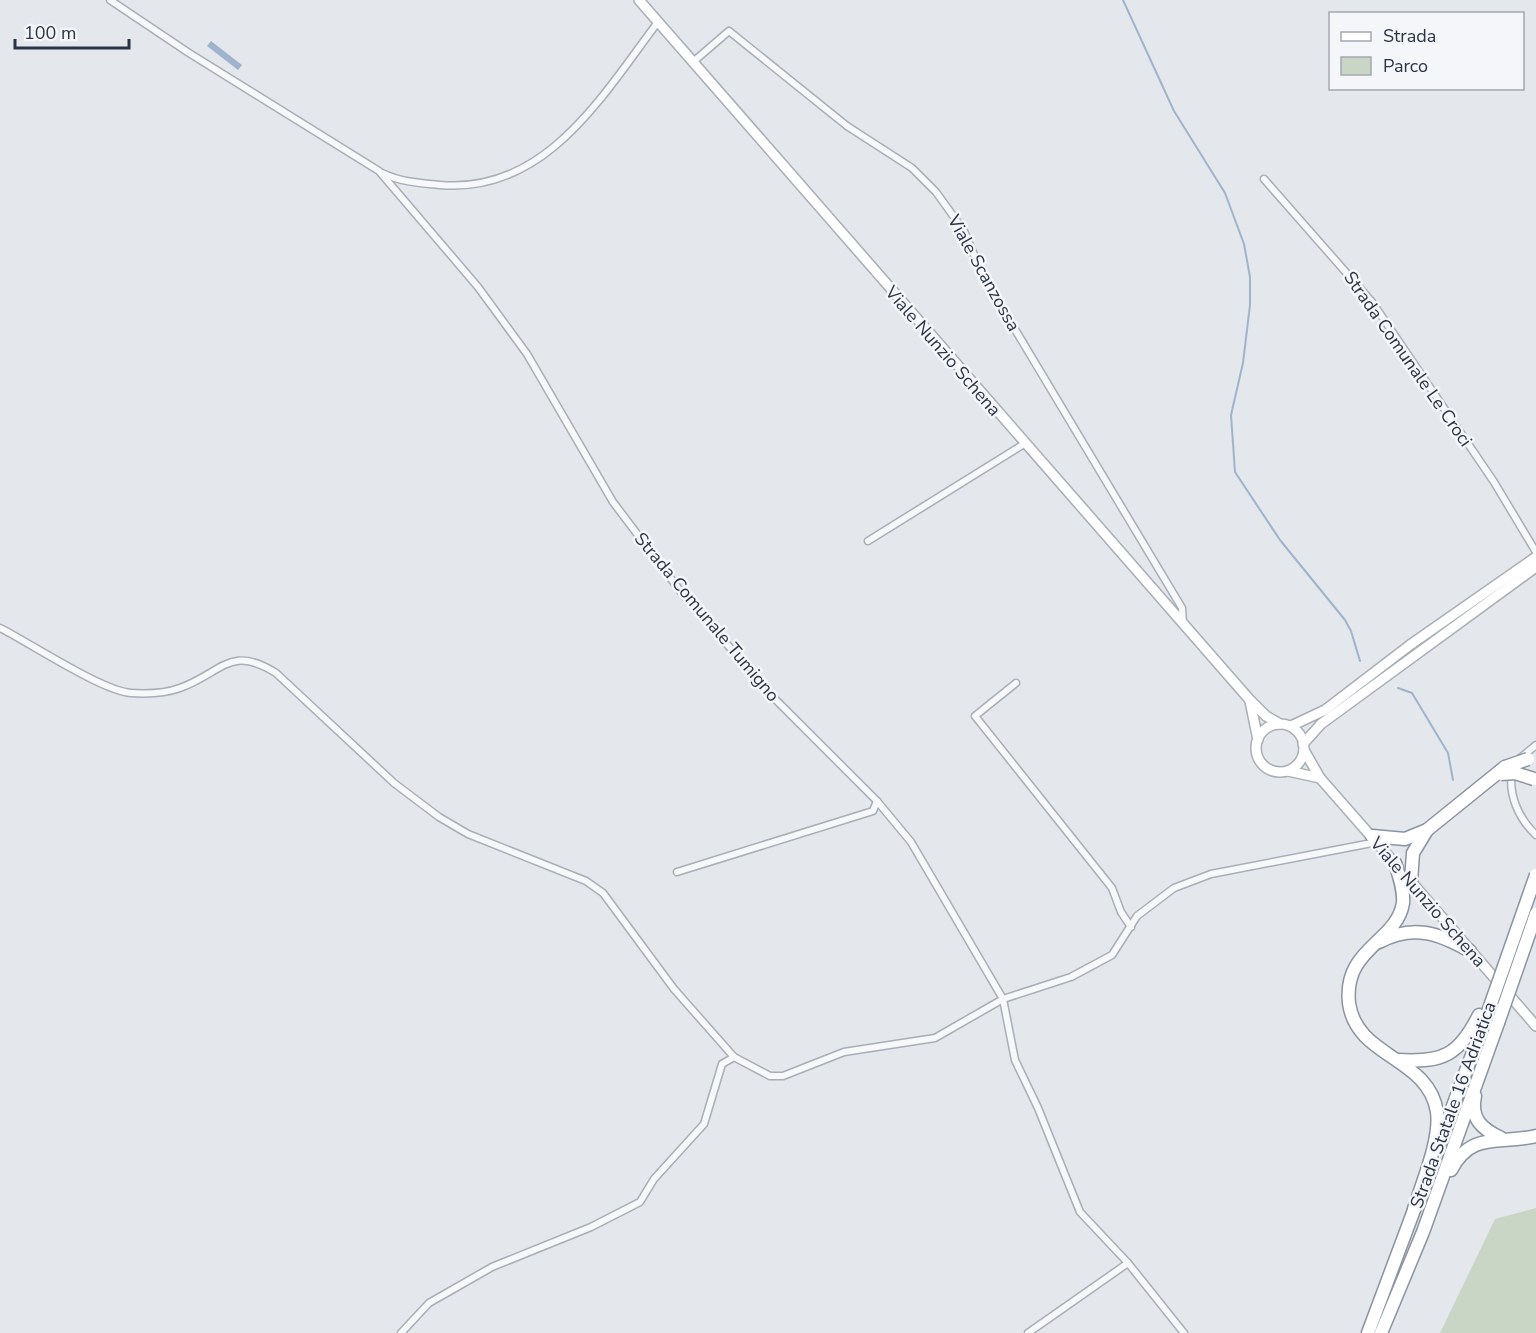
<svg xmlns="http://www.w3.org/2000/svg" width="1536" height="1333" viewBox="0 0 1536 1333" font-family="'Nunito Sans',sans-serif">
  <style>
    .green { fill: #c9d6c5 }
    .water { fill: #9fb4cc }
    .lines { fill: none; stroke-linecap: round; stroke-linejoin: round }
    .stream { stroke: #9fb4cc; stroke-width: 2 }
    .street-casing { stroke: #a9aeb7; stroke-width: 9 }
    .secondary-casing { stroke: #a9aeb7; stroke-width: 12 }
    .highway-casing { stroke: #8b94a3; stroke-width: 15 }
    .street { stroke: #f7f8fa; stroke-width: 6 }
    .secondary { stroke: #fff; stroke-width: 9 }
    .highway { stroke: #fff; stroke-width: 12 }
    .highway-bridge-casing { stroke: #8b94a3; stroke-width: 15; stroke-linecap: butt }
    .highway-bridge { stroke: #fff; stroke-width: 12 }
    .labels { text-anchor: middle; stroke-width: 5; stroke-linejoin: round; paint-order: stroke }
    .street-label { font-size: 18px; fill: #2b3445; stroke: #f4f6f9 }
  </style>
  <rect width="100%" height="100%" fill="#e4e7ec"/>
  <!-- green -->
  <polygon class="green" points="1536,1208 1536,1333 1440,1333 1495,1219"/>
  <!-- water -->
  <polygon class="water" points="211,41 242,65 238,70 207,46"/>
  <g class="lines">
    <!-- stream -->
    <g class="stream">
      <polyline points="1123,0 1174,111 1225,193 1244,244 1250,277 1250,305 1243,363 1231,415 1235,472 1280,540 1345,620 1351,631 1360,661"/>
      <polyline points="1398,688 1412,693 1448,753 1453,780"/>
    </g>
    <defs>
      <g id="street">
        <polyline points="110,0 189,53 379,171 478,287 527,354 613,502 681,592 775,699 877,801 911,842 1003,999 1015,1060 1038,1108 1080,1212 1128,1263 1184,1333"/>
        <polyline points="693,62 729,31 847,126 912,168 936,192 964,231 983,276 1182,608 1183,623"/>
        <path d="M382,173C401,182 419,183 440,185C546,194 602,96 658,22"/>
        <polyline points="1264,179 1372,302 1494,482 1536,552"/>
        <polyline points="868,541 1024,444"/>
        <path d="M0,628C30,643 102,691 131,693C146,694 166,693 180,688C222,673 230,644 276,673L394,783L439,817L468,834L586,881L603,893L674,989L734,1057L770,1076H783L844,1052L935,1038L1003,999L1071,977L1112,955L1137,916L1174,888L1211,874L1377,842"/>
        <polyline points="1016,683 975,716 1112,888 1121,912 1131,927"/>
        <polyline points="1518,760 1536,745"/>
        <path d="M1512,771C1508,795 1519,819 1536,835"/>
        <polyline points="677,872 873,811 877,801"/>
        <polyline points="401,1333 429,1303 492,1267 591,1227 640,1202 654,1179 704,1124 722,1064 734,1057"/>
        <polyline points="1028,1333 1128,1263"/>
      </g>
      <g id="secondary">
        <polyline points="639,0 1249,699 1266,716 1280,724"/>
        <polyline points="1250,701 1258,740"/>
        <circle cx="1280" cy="748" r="24"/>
        <polyline points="1291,726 1325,710 1410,645 1536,557"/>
        <polyline points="1303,744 1321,724 1536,567"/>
        <polyline points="1304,750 1320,778 1398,867"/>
        <polyline points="1288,771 1320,778"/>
        <polyline points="1407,877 1536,1026"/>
      </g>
      <g id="highway">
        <polyline points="1372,836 1405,839 1427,830 1505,767"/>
        <path d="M1395,863C1399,876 1404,889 1403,903C1397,942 1343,948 1349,1003C1356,1058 1429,1057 1437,1112C1441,1139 1422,1183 1414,1209"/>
        <polyline points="1411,881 1413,853 1427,830"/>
        <path d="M1379,942C1413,924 1439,933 1470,951"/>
        <path d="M1398,1060C1443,1063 1459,1055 1479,1015"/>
        <path d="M1475,1096C1470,1119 1482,1129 1501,1138"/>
        <polyline points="1438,1146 1488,1012"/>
        <path d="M1451,1170C1472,1130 1501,1145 1536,1136"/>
        <polyline points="1368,1333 1417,1202"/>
        <polyline points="1381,1333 1423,1232 1498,1023"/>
      </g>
    </defs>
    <!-- street casing -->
    <use href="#street" class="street-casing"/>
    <!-- secondary casing -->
    <use href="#secondary" class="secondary-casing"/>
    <!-- highway casing -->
    <use href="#highway" class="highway-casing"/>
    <!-- street -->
    <use href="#street" class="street"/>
    <!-- secondary -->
    <use href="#secondary" class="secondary"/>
    <!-- highway -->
    <use href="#highway" class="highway"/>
    <defs>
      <g id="highway-bridge">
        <polyline points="1505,767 1528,759"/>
        <polyline points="1501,774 1515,773 1534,779"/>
        <polyline points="1488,1012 1536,875"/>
        <polyline points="1498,1023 1536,914"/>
      </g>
    </defs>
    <!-- highway-bridge casing -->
    <use href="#highway-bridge" class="highway-bridge-casing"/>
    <!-- highway-bridge -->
    <use href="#highway-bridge" class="highway-bridge"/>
  </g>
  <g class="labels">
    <!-- street labels -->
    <g class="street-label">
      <text transform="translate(984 273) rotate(61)" y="6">Viale Scanzossa</text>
      <text transform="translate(943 351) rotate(49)" y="6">Viale Nunzio Schena</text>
      <text transform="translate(1408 359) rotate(55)" y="6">Strada Comunale Le Croci</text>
      <text transform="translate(707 617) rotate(50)" y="6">Strada Comunale Tumigno</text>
      <text transform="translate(1428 902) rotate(49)" y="6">Viale Nunzio Schena</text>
      <text transform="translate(1453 1105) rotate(-70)" y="6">Strada Statale 16 Adriatica</text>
    </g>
  </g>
  <!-- legend -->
  <rect x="1329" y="12" width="195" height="78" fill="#f4f6f9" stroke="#a4a8b1" stroke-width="1.5"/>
  <rect x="1341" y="32" width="30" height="9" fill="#ffffff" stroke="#a4a8b1" stroke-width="1.5"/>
  <text x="1383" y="42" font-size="18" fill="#2b3445">Strada</text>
  <rect x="1341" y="57" width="30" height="18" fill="#c9d6c5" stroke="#a4a8b1" stroke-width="1.5"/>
  <text x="1383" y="72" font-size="18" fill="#2b3445">Parco</text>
  <!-- scale -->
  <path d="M15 39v9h114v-9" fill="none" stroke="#2b3445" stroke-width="3"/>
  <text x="24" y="39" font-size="18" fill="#2b3445" stroke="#f4f6f9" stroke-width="4.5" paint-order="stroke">100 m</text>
</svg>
